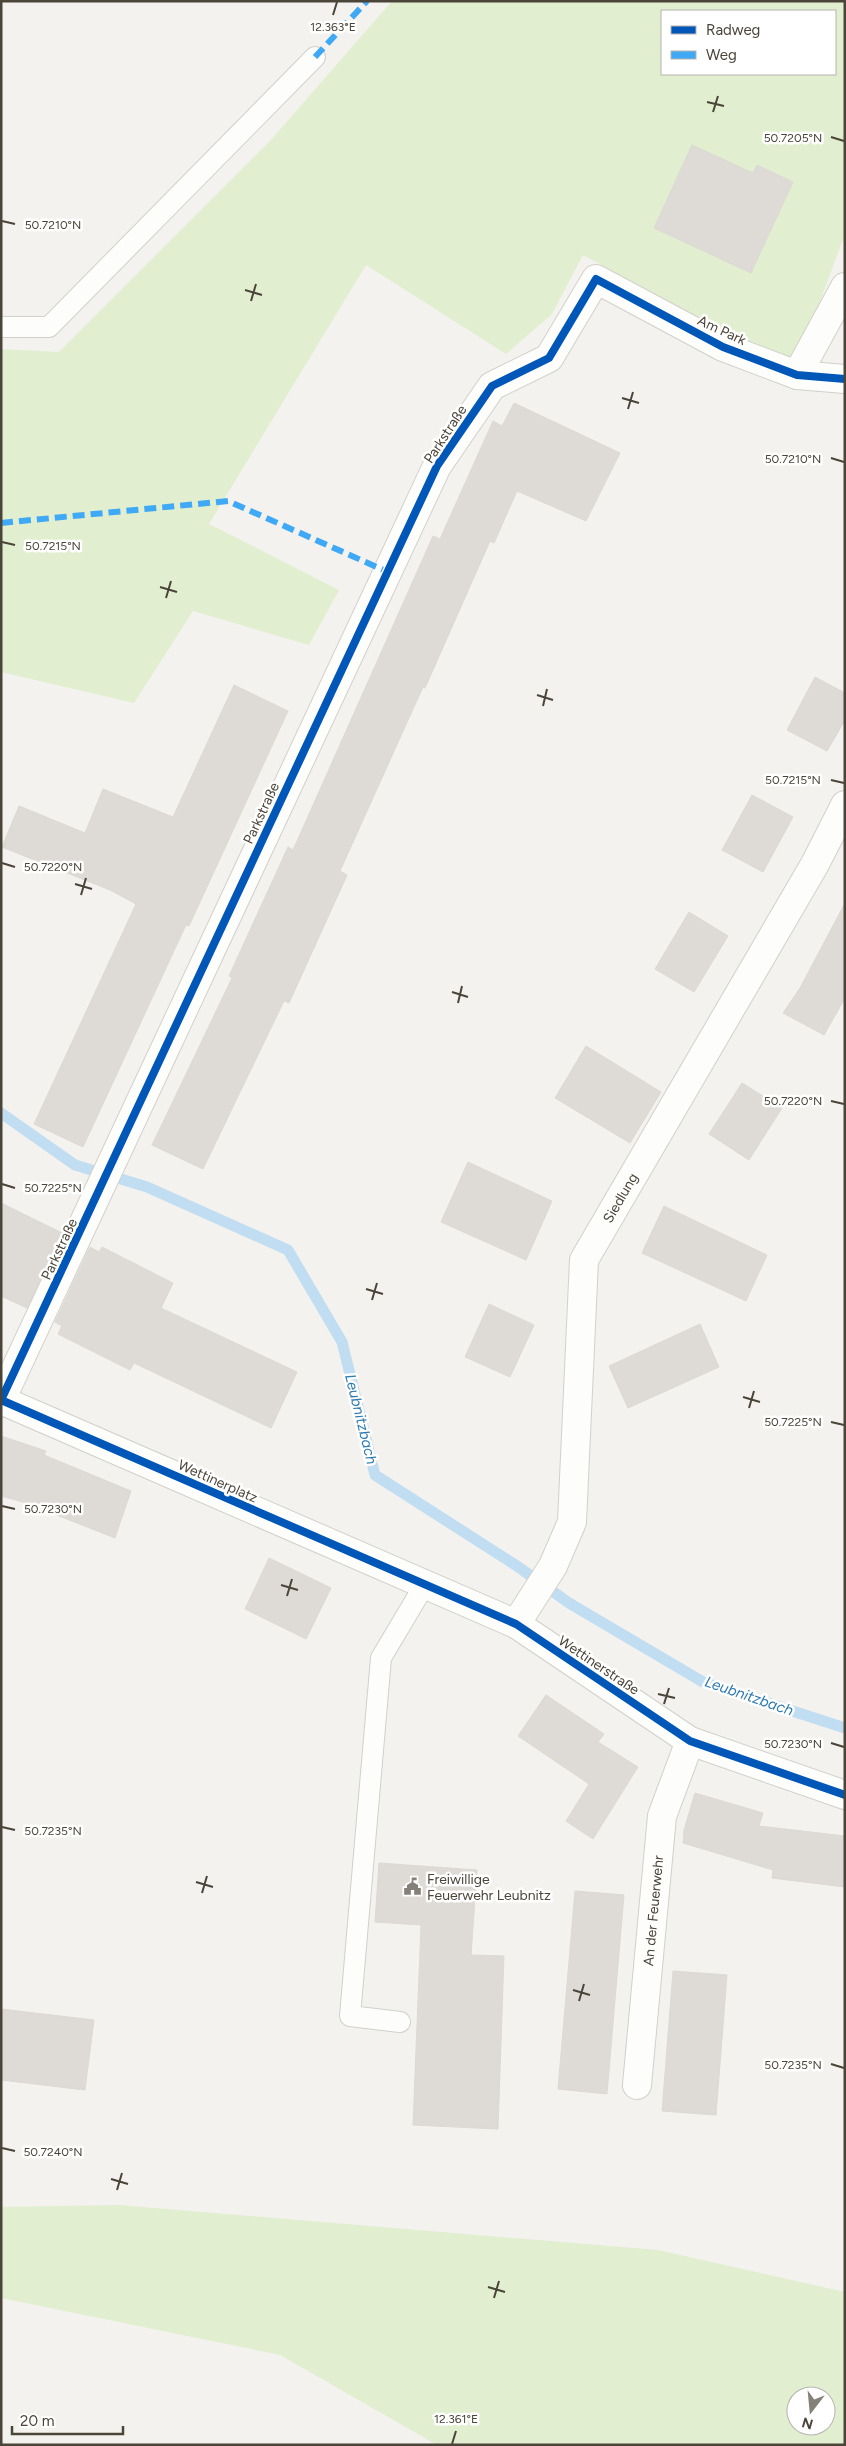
<svg xmlns="http://www.w3.org/2000/svg" width="846" height="2446" viewBox="0 0 846 2446" font-family="Figtree,sans-serif">
  <style>
    .green { fill: #e1eecf; fill-rule: evenodd }
    .lines { fill: none; stroke-linecap: round; stroke-linejoin: round }
    .stream { stroke: #c0ddf1; stroke-width: 11 }
    .building { fill: #dedbd6; stroke: #dcd9d4 }
    .service-casing { stroke: #d2d0cb; stroke-width: 22 }
    .minor-casing { stroke: #d2d0cb; stroke-width: 30 }
    .tertiary-casing { stroke: #d2d0cb; stroke-width: 30 }
    .service { stroke: #fdfdfc; stroke-width: 20 }
    .minor { stroke: #fdfdfc; stroke-width: 28 }
    .tertiary { stroke: #fdfdfc; stroke-width: 28 }
    .quiet { stroke: #3fa9f5; stroke-width: 6; stroke-dasharray: 12 6; stroke-linecap: butt }
    .cycleway-casing { stroke: #fff; stroke-width: 11 }
    .cycleway { stroke: #0057b8; stroke-width: 8 }
    .ticks { fill: none; stroke: #4b4439; stroke-width: 2 }
    .labels { text-anchor: middle; stroke-width: 5; stroke-linejoin: round; paint-order: stroke }
    .street-label { font-size: 14px; fill: #4b4439; stroke: #fff }
    .poi-label { font-size: 14px; fill: #4b4439; stroke: #fff; text-anchor: start }
    .water-label { font-size: 15px; font-style: italic; fill: #2e7ab2; stroke: #fff }
    .ticks-label { font-size: 12px; text-anchor: middle; fill: #4b4439; stroke: #fff; stroke-width: 5; stroke-linejoin: round; paint-order: stroke }
  </style>
  <rect width="100%" height="100%" fill="#f4f2ee"/>
  <!-- green -->
  <g class="green">
    <path d="M392,1H845V234L798,361L735,337L583,255L552,314L506,354L366,265L209,524L339,590L309,645L193,611L134,703L1,672V349L59,352L270,141ZM662,11H835V74H662Z"/>
    <path d="M119,2205L658,2250L845,2292V2445H437L280,2355L1,2298V2207ZM796,2396H826V2426H796Z"/>
  </g>
  <g class="lines">
    <!-- stream -->
    <polyline class="stream" points="1,1113 75,1165 147,1187 288,1250 342,1342 375,1475 517,1566 569,1603 703,1682 845,1728"/>
  </g>
  <!-- building -->
  <g class="building">
    <polygon points="692,145 753,173 757,165 793,182 751,273 654,228"/>
    <polygon points="514,403 620,453 586,521 517,491 494,543 490,541 425,688 423,687 340,871 347,875 289,1003 284,1001 203,1169 152,1145 232,978 229,976 288,847 293,850 433,536 440,539 493,421 502,426"/>
    <polygon points="815,677 845,693 845,720 827,751 787,730"/>
    <polygon points="234,685 288,711 189,926 186,925 83,1147 34,1124 136,904 110,890 2,847 19,806 85,833 103,789 173,817"/>
    <polygon points="752,795 793,817 763,872 722,850"/>
    <polygon points="845,903 845,998 824,1035 783,1013 800,988"/>
    <polygon points="689,912 728,936 694,992 655,969"/>
    <polygon points="586,1046 661,1092 630,1143 555,1098"/>
    <polygon points="742,1083 782,1108 749,1160 709,1134"/>
    <polygon points="468,1162 552,1201 526,1260 441,1222"/>
    <polygon points="1,1203 62,1233 27,1308 1,1296"/>
    <polygon points="664,1206 767,1255 746,1301 642,1253"/>
    <polygon points="90,1247 99,1252 102,1247 173,1283 161,1308 297,1372 271,1428 134,1363 130,1370 58,1334 62,1326 55,1322"/>
    <polygon points="489,1304 534,1325 510,1377 465,1357"/>
    <polygon points="700,1324 719,1367 628,1408 609,1366"/>
    <polygon points="1,1436 46,1451 44,1455 131,1491 115,1538 26,1503 1,1496"/>
    <polygon points="269,1558 331,1588 306,1639 245,1609"/>
    <polygon points="546,1695 604,1734 598,1742 638,1767 593,1839 566,1821 589,1784 518,1736"/>
    <polygon points="695,1793 763,1813 759,1826 845,1836 845,1887 772,1878 773,1870 683,1843 684,1830"/>
    <polygon points="379,1863 477,1870 471,1955 504,1956 498,2129 413,2125 421,1925 375,1922"/>
    <polygon points="575,1891 624,1895 607,2094 558,2089"/>
    <polygon points="673,1971 727,1975 716,2115 662,2111"/>
    <polygon points="1,2009 94,2020 85,2090 1,2080"/>
  </g>
  <g class="lines">
    <defs>
      <g id="service">
        <polyline points="1,327 49,327 315,57"/>
        <polyline points="400,2022 350,2016 381,1658 425,1584"/>
      </g>
      <g id="minor">
        <polyline points="797,375 845,287"/>
        <polyline points="1,1400 437,466 492,386 549,358 596,279 723,347 797,375 845,379"/>
        <path id="s1" d="M516,1624L553,1566L572,1522L584,1260L815,864L845,805"/>
        <path id="s2" d="M637,2085L662,1816L690,1741"/>
      </g>
      <polyline id="tertiary" points="1,1400 516,1624 690,1741 845,1795"/>
    </defs>
    <!-- service casing -->
    <use href="#service" class="service-casing"/>
    <!-- minor casing -->
    <use href="#minor" class="minor-casing"/>
    <!-- tertiary casing -->
    <use href="#tertiary" class="tertiary-casing"/>
    <!-- service -->
    <use href="#service" class="service"/>
    <!-- minor -->
    <use href="#minor" class="minor"/>
    <!-- tertiary -->
    <use href="#tertiary" class="tertiary"/>
    <!-- quiet -->
    <g class="quiet">
      <polyline points="315,57 367,1"/>
      <polyline points="1,523 228,501 388,572"/>
    </g>
    <defs>
      <g id="cycleway">
        <polyline points="1,1400 437,466 492,386 549,358 596,279 723,347 797,375 845,379"/>
        <polyline points="1,1400 516,1624 690,1741 845,1795"/>
      </g>
    </defs>
    <!-- cycleway casing -->
    <use href="#cycleway" class="cycleway-casing"/>
    <!-- cycleway -->
    <use href="#cycleway" class="cycleway"/>
  </g>
  <!-- ticks -->
  <path class="ticks" d="M333,15L337,2M707,102L724,106M713,112L718,96M831,137L844,141M2,221L15,224M245,290L262,295M251,301L256,284M622,398L639,403M628,409L633,392M831,458L844,462M2,542L15,545M160,587L177,592M166,598L171,581M537,695L553,700M543,706L547,689M831,780L844,783M2,863L15,867M75,884L92,889M81,895L86,878M452,992L468,997M458,1003L462,986M831,1101L844,1104M2,1184L15,1188M366,1289L383,1294M372,1300L377,1283M743,1397L760,1402M749,1408L754,1391M831,1422L844,1425M2,1506L15,1509M281,1585L298,1590M287,1596L292,1579M658,1694L675,1698M664,1704L669,1688M831,1743L844,1747M2,1827L15,1830M196,1882L213,1887M202,1893L207,1876M573,1990L590,1995M579,2001L584,1984M831,2064L844,2068M2,2148L15,2151M111,2179L128,2184M117,2190L122,2173M488,2287L505,2292M494,2298L499,2281M452,2444L456,2431"/>
  <!-- icons -->
  <defs>
    <symbol id="civic-bare" viewBox="-9 -9 18 18"><path d="M-.6-6.5H3V-4.5H.6V-3L4-1V1h2V6H-6V1h2V-1L-.6-3ZM-1.2 2.5V6h2.4V2.5Z" fill="#868178" stroke="#fff" stroke-width="2.5" paint-order="stroke"/></symbol>
  </defs>
  <g fill-rule="evenodd">
    <use href="#civic-bare" x="400" y="1874" width="25" height="25"/>
  </g>
  <g class="labels">
    <!-- street labels -->
    <g class="street-label">
      <text transform="translate(722 330) rotate(25)" y="5">Am Park</text>
      <text transform="translate(445 434) rotate(-57)" y="5">Parkstraße</text>
      <text transform="translate(261 813) rotate(-65)" y="5">Parkstraße</text>
      <text dy="5" stroke="none"><textPath href="#s1" startOffset="451">Siedlung</textPath></text>
      <text transform="translate(59 1249) rotate(-65)" y="5">Parkstraße</text>
      <text transform="translate(218 1481) rotate(24)" y="5">Wettinerplatz</text>
      <text transform="translate(599 1665) rotate(34)" y="5">Wettinerstraße</text>
      <text dy="5" stroke="none"><textPath href="#s2" startOffset="175">An der Feuerwehr</textPath></text>
    </g>
    <!-- poi labels -->
    <g class="poi-label">
      <text x="427" y="1884">Freiwillige<tspan x="427" dy="16">Feuerwehr Leubnitz</tspan></text>
    </g>
    <!-- water labels -->
    <g class="water-label">
      <text transform="translate(361 1419) rotate(76)" y="5">Leubnitzbach</text>
      <text transform="translate(749 1696) rotate(19)" y="5">Leubnitzbach</text>
    </g>
  </g>
  <g class="ticks-label">
    <text x="333" y="31">12.363°E</text>
    <text x="793" y="142">50.7205°N</text>
    <text x="53" y="229">50.7210°N</text>
    <text x="793" y="463">50.7210°N</text>
    <text x="53" y="550">50.7215°N</text>
    <text x="793" y="784">50.7215°N</text>
    <text x="53" y="871">50.7220°N</text>
    <text x="793" y="1105">50.7220°N</text>
    <text x="53" y="1192">50.7225°N</text>
    <text x="793" y="1426">50.7225°N</text>
    <text x="53" y="1513">50.7230°N</text>
    <text x="793" y="1748">50.7230°N</text>
    <text x="53" y="1835">50.7235°N</text>
    <text x="793" y="2069">50.7235°N</text>
    <text x="53" y="2156">50.7240°N</text>
    <text x="456" y="2423">12.361°E</text>
  </g>
  <!-- border -->
  <rect width="846" height="2446" fill="none" stroke="#4b4439" stroke-width="5"/>
  <!-- legend -->
  <rect x="661" y="10" width="175" height="65" fill="#ffffff" stroke="#b7b4b0"/>
  <rect x="671" y="26" width="25" height="8" fill="#0057b8" stroke="#b7b4b0"/>
  <text x="706" y="35" font-size="15" fill="#4b4439">Radweg</text>
  <rect x="671" y="51" width="25" height="8" fill="#3fa9f5" stroke="#b7b4b0"/>
  <text x="706" y="60" font-size="15" fill="#4b4439">Weg</text>
  <!-- north arrow -->
  <g transform="translate(811 2411) rotate(196)"><circle r="24" fill="#ffffff" stroke="#b7b4b0"/>
  <path d="M0-4L9 19L0 12L-9 19Z" fill="#868178"/>
  <text y="-8" font-size="14" font-weight="bold" text-anchor="middle" fill="#4b4439">N</text>
  </g>
  <!-- scale -->
  <path d="M12 2426v8h111v-8" fill="none" stroke="#4b4439" stroke-width="2.5"/>
  <text x="20" y="2426" font-size="15" fill="#4b4439" stroke="#ffffff" stroke-width="4" paint-order="stroke">20 m</text>
</svg>
